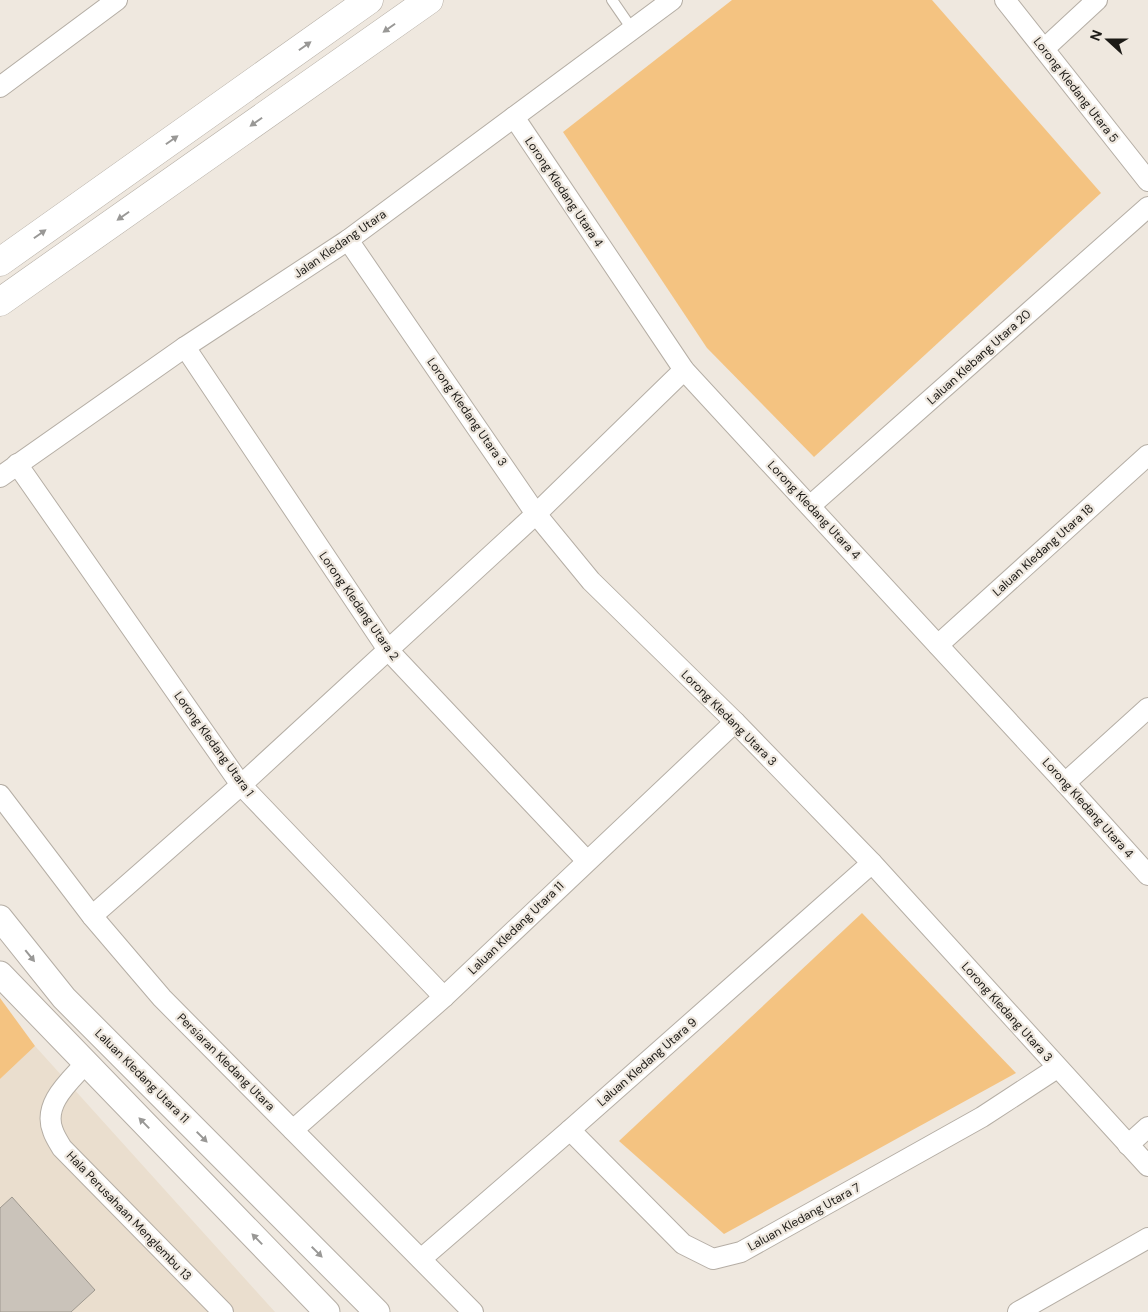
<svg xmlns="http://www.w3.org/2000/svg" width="1148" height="1312" viewBox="0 0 1148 1312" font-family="'DM Sans',sans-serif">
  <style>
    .built { fill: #eadece }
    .green { fill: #f4c381 }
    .building { fill: #cac3ba; stroke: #9e988f }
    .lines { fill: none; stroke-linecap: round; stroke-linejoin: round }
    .service-casing { stroke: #b5aea5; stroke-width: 12 }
    .minor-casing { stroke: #b5aea5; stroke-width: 22 }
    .tertiary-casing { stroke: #b5aea5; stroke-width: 27 }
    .secondary-casing { stroke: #b5aea5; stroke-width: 29 }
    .service { stroke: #fff; stroke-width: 10 }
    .minor { stroke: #fff; stroke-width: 20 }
    .tertiary { stroke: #fff; stroke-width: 25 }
    .secondary { stroke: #fff; stroke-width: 28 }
    .oneway { fill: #999896 }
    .labels { text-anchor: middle; stroke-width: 4.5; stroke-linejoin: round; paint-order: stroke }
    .street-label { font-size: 12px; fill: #1c1a16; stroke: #efe8df }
  </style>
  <rect width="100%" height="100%" fill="#efe8df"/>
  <!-- built -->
  <polygon class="built" points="35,1046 275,1312 0,1312 0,1079"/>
  <!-- green -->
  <g class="green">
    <polygon points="732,0 932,0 1101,193 814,457 707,348 563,132"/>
    <polygon points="862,913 1016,1073 724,1234 619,1141"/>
    <polygon points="0,998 35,1046 0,1079"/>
  </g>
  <!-- building -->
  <polygon class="building" points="12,1197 95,1290 71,1312 0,1312 0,1208"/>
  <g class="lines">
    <defs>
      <polyline id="service" points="612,0 632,29"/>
      <g id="minor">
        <polyline points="1005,0 1148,181"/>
        <polyline points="1044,49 1097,0"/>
        <polyline points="0,87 117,0"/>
        <polyline points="514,117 684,370 1065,783 1148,875"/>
        <polyline points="348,240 536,514 591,581 735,722 872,863 1148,1166"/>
        <polyline points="185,347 388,650 587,861"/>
        <polyline points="17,464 241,785 444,997"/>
        <polyline points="0,477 185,347 348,240 672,0"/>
        <polyline points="810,506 1148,207"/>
        <polyline points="938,645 1148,455"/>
        <polyline points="1065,783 1148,708"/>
        <polyline points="0,795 92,916 162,998 473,1312"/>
        <polyline points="92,916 241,785 536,514 684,370"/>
        <path d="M86,1063C70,1081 42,1104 53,1131C55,1137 59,1143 62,1148L223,1312"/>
        <polyline points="293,1130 444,997 735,722"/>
        <polyline points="570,1130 683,1244 713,1259 741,1252 982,1117 1057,1068"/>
        <polyline points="1128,1145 1148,1127"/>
        <polyline points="421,1259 570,1130 872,863"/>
        <polyline points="1018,1312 1148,1238"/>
      </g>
      <g id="tertiary">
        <polyline points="0,918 64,998 377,1312"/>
        <polyline points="0,974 327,1312"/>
      </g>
      <g id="secondary">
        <polyline points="0,262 369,0"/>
        <polyline points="0,302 429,0"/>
      </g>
    </defs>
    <!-- service casing -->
    <use href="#service" class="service-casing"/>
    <!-- minor casing -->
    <use href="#minor" class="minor-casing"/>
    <!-- tertiary casing -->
    <use href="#tertiary" class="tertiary-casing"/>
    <!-- secondary casing -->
    <use href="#secondary" class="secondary-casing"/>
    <!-- service -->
    <use href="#service" class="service"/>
    <!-- minor -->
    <use href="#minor" class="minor"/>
    <!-- tertiary -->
    <use href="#tertiary" class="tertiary"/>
    <!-- secondary -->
    <use href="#secondary" class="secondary"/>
  </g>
  <!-- one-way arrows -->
  <defs><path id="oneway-solid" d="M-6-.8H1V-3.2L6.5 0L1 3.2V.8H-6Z" transform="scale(1.25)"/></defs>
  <g class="oneway">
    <use href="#oneway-solid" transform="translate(389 28) rotate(145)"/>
    <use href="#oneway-solid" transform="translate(305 46) rotate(-35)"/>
    <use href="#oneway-solid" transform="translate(256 122) rotate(145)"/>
    <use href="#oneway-solid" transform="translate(172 140) rotate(-35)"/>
    <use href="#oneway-solid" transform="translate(123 216) rotate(145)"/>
    <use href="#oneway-solid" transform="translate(40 234) rotate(-35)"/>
    <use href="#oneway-solid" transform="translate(30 956) rotate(51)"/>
    <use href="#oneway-solid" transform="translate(144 1123) rotate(-134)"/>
    <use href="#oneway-solid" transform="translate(202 1137) rotate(45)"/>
    <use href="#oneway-solid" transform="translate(257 1239) rotate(-134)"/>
    <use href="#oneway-solid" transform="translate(317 1252) rotate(45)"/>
  </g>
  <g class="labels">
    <!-- street labels -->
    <g class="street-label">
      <text transform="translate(1076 90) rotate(52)" y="4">Lorong Kledang Utara 5</text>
      <text transform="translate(564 192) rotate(56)" y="4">Lorong Kledang Utara 4</text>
      <text transform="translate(340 244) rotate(-35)" y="4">Jalan Kledang Utara</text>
      <text transform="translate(979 357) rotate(-42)" y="4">Laluan Klebang Utara 20</text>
      <text transform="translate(467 412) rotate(55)" y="4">Lorong Kledang Utara 3</text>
      <text transform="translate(814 510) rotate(47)" y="4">Lorong Kledang Utara 4</text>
      <text transform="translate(1043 550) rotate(-42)" y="4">Laluan Kledang Utara 18</text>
      <text transform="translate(359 606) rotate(55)" y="4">Lorong Kledang Utara 2</text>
      <text transform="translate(729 718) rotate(45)" y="4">Lorong Kledang Utara 3</text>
      <text transform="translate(214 744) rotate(54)" y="4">Lorong Kledang Utara 1</text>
      <text transform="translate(1088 808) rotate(48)" y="4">Lorong Kledang Utara 4</text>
      <text transform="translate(516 928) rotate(-44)" y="4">Laluan Kledang Utara 11</text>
      <text transform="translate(1007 1012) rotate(48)" y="4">Lorong Kledang Utara 3</text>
      <text transform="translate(226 1062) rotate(45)" y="4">Persiaran Kledang Utara</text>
      <text transform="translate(647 1062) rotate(-41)" y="4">Laluan Kledang Utara 9</text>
      <text transform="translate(142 1076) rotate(45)" y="4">Laluan Kledang Utara 11</text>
      <text transform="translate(129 1216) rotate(46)" y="4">Hala Perusahaan Menglembu 13</text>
      <text transform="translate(804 1217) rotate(-29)" y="4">Laluan Kledang Utara 7</text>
    </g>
  </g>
  <!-- north arrow -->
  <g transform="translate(1108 40) rotate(291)" stroke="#efe8df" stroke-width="4" paint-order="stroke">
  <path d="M0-4L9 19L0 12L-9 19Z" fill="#1c1a16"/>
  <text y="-8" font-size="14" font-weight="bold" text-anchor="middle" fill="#1c1a16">N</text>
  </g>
</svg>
